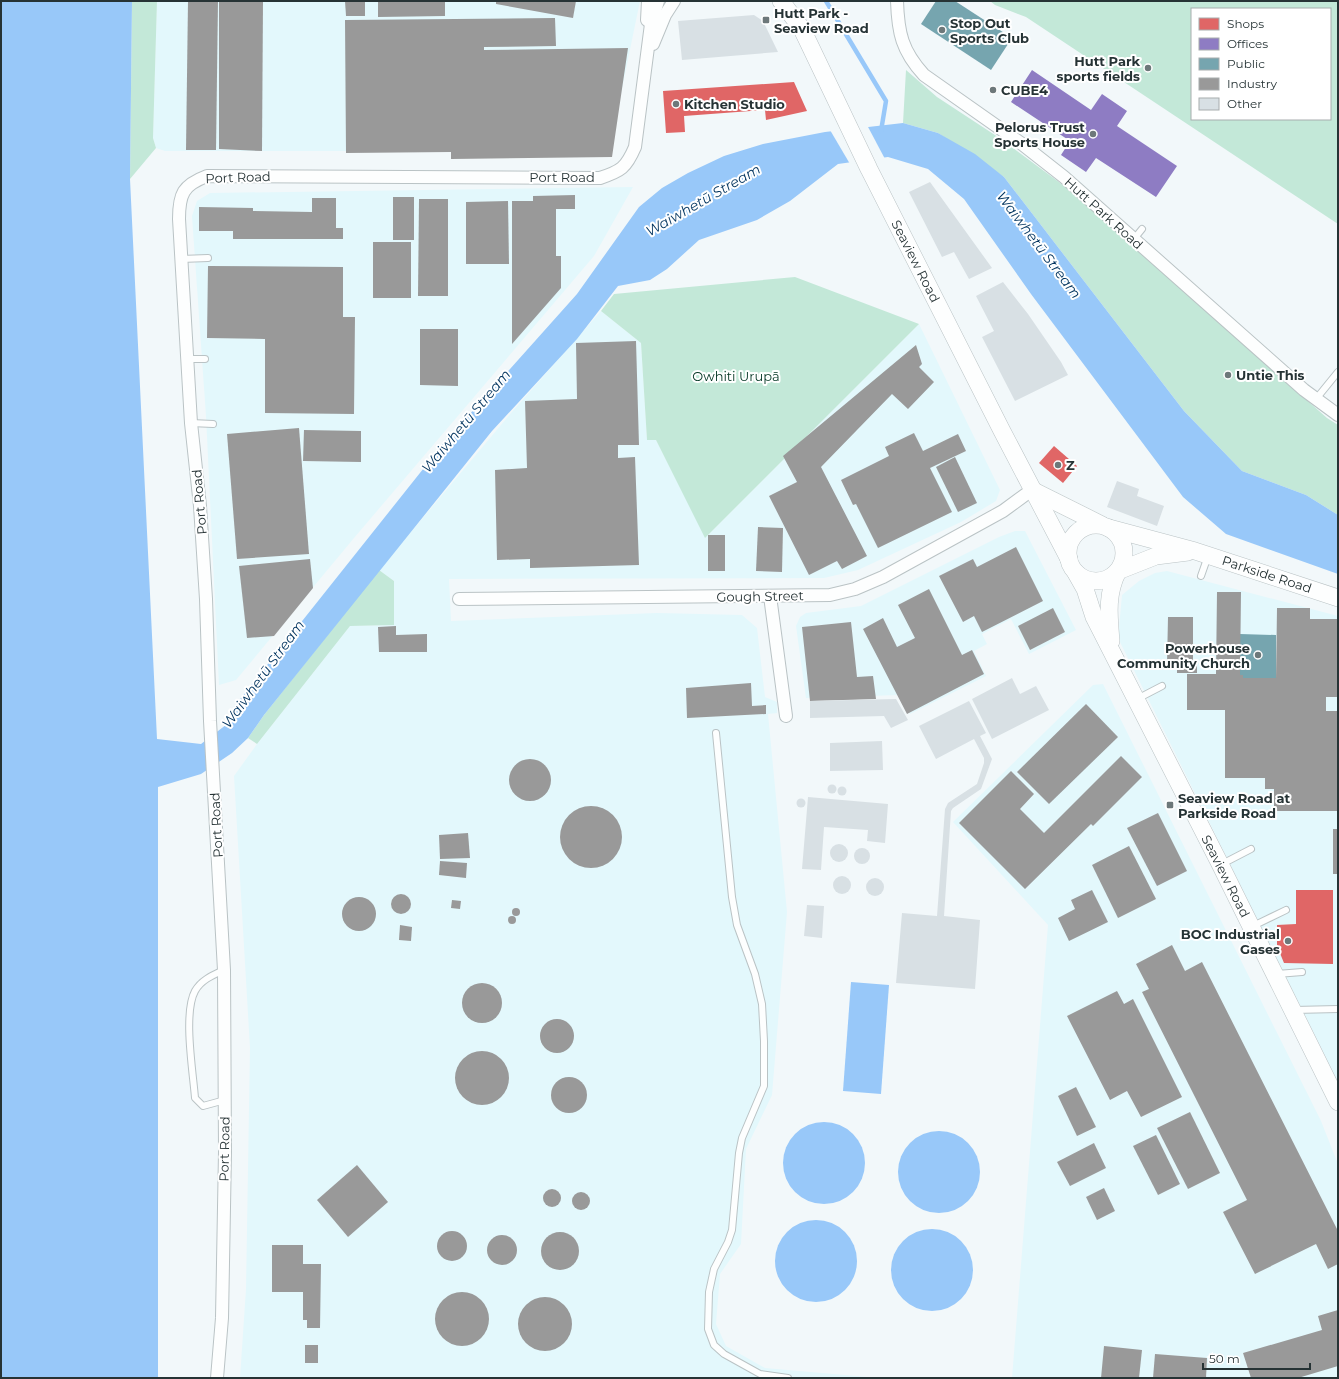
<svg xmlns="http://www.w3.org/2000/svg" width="1339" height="1379" viewBox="0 0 1339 1379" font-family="Montserrat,sans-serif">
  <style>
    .built { fill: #e3f8fc }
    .green { fill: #c3e8d8; fill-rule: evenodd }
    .water { fill: #98c8f9 }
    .pier { fill: #f2f8fa }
    .shops { fill: #e06666 }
    .offices { fill: #8e7cc3 }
    .public { fill: #76a5af }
    .industry { fill: #999 }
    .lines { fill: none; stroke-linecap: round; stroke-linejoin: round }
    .stream { stroke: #98c8f9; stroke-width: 4.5 }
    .building { fill: #d8e0e4 }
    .service-casing { stroke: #bac3c5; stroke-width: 8 }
    .minor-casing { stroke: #bac3c5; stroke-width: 14 }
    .secondary-casing { stroke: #bac3c5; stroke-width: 18 }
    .service { stroke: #fdfefe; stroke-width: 6 }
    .minor { stroke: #fdfefe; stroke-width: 12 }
    .secondary { stroke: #fdfefe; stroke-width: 17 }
    .poi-dot { fill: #6d787a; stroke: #fff; stroke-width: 1.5 }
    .labels { text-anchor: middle; stroke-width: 4; stroke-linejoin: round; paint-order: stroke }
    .poi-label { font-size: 13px; font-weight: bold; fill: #263335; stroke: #fff; text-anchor: start }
    .street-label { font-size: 13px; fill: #263335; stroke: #fff }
    .park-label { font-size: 13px; fill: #023422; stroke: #fff }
    .water-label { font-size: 14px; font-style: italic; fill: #02345f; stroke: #fff }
  </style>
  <rect width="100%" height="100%" fill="#f2f8fa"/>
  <!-- built -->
  <g class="built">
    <polygon points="157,1 640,1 611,142 597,151 165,151 156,148 153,138"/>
    <polygon points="633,187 594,256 354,538 236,680 219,685 206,416 192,216 197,201 210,193"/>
    <polygon points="601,311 641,343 647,440 656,440 706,537 919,324 1000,490 996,501 961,522 858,570 824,578 449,579 451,621 657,613 742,615 757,628 765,697 777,702 777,713 768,714 787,912 772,1095 746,1149 741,1244 720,1274 716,1324 726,1346 765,1368 879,1378 240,1378 246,1289 250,1048 234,776 257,744 350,626 394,625 394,581 379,570 511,413"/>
    <polygon points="1015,531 1025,531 1076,630 1029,654 1011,619 982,634 987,644 974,651 986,676 910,714 899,695 806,698 796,626 800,617 806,613 861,606 999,537"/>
    <polygon points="1167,571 1338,616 1338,1082 1118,638 1122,595 1139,581 1155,573"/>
    <polygon points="1103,684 1321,1121 1338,1164 1338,1378 1012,1378 1048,925 953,822 1093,685"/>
  </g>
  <!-- green -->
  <g class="green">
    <polygon points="132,1 157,1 153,138 156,148 130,179"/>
    <path d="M990,1H1338V224L1026,17L995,5ZM1192,9H1330V119H1192Z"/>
    <polygon points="906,70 937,97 1001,139 1071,191 1327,418 1338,425 1338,515 1306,495 1242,471 1184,411 1004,177 938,133 903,123"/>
    <polygon points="795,277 919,324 705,538 656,440 647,440 641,343 601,311 614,294"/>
    <polygon points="379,570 394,581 394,625 350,626 257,744 248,738 264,715"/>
  </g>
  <!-- water -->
  <g class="water">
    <polygon points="1,1 132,1 130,179 157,739 201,744 235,718 234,707 252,684 443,444 577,294 639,207 662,188 688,173 724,156 763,144 825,132 903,123 938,133 975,154 1004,177 1184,411 1242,471 1306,495 1338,515 1338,574 1226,534 1183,497 1031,294 964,199 928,169 888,157 838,164 790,201 757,220 699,240 667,269 650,280 618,286 577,339 492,431 264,715 248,738 232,753 201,774 158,787 158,1378 1,1378"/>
    <polygon points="851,982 889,985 881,1094 843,1091"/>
    <circle cx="824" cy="1163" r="41"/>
    <circle cx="939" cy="1172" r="41"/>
    <circle cx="816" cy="1261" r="41"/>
    <circle cx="932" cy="1270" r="41"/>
  </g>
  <!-- pier -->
  <polygon class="pier" points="867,125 885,159 850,164 830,130"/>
  <!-- shops -->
  <g class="shops">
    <polygon points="794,82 807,111 766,120 765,110 684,116 685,132 666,133 663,91"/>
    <polygon points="1054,446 1077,466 1063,483 1039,463"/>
    <polygon points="1296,890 1333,890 1333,964 1284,963 1277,946 1277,925 1296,924"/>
  </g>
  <!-- offices -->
  <polygon class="offices" points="1032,70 1091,110 1102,94 1127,111 1117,126 1177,166 1156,197 1096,158 1086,172 1061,155 1070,141 1011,102"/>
  <!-- public -->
  <g class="public">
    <polygon points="936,1 955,1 1012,38 991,70 921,24"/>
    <polygon points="1240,634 1276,635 1276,678 1243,678 1243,675 1240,675"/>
  </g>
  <!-- industry -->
  <g class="industry">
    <polygon points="188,1 218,1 216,150 186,150"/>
    <polygon points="219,1 263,1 262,151 219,149"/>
    <polygon points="345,1 365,1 365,16 346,16"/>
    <polygon points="378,1 445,1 445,16 378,17"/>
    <polygon points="496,1 576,1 573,18 496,4"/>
    <polygon points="555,18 556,46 484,47 484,50 628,48 612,157 451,159 451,152 346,153 345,20"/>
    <polygon points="575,195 575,209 556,209 556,256 561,256 561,288 512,344 512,201 533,201 533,196"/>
    <rect x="393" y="197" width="21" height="43"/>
    <polygon points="312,198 336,198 336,228 343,228 343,239 233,239 233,231 199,231 199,207 253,208 253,211 312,212"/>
    <polygon points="419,199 448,199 448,296 418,296"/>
    <polygon points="508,201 509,264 466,264 466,202"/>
    <rect x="373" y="242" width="38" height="56"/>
    <polygon points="208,266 343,267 343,317 355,317 354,414 265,413 265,339 207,338"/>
    <polygon points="420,329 458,329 458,386 420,385"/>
    <polygon points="636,341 639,445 618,445 618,458 635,457 639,565 530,568 530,559 497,560 495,470 527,468 525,401 577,399 576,343"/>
    <polygon points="916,345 922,364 919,367 934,382 908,409 892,394 821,467 867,556 842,569 837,561 809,575 769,496 797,482 783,456"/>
    <polygon points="299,428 309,554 237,559 227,434"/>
    <polygon points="304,430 361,431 361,462 303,461"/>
    <polygon points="914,433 923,451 958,434 966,451 930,468 952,512 878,548 856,504 853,505 841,480 889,456 885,447"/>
    <polygon points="955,457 977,503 958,512 936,467"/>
    <polygon points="758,527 783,528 782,572 756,571"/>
    <rect x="708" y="535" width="17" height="36"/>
    <polygon points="1016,547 1043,601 982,632 974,616 963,622 939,576 973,559 977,567"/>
    <polygon points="310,559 313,588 274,636 247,638 239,566"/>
    <polygon points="929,589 962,655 972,650 984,674 907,714 863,629 883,618 897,647 915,638 898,605"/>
    <polygon points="1217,592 1241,592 1240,675 1243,675 1243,678 1276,678 1277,608 1310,608 1310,619 1338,619 1338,697 1326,697 1326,711 1338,711 1338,811 1274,811 1274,789 1265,789 1265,778 1225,778 1225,710 1187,710 1187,674 1216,674"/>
    <polygon points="1053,608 1065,632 1030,650 1018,626"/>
    <polygon points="1168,617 1193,617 1193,665 1197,665 1197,673 1177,673 1177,664 1167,664"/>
    <polygon points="851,622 857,677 873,676 876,699 810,701 802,627"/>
    <polygon points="396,626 396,635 427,634 427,652 379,652 378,627"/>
    <polygon points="751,683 752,706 766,705 766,714 687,718 686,688"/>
    <polygon points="1086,704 1118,737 1049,804 1017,772"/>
    <polygon points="1121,756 1142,777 1093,826 1091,824 1025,889 959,823 1011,771 1034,794 1020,809 1044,833"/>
    <circle cx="530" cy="780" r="21"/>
    <circle cx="591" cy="837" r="31"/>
    <polygon points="1158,813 1187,871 1157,886 1127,828"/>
    <rect x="1333" y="829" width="5" height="45"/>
    <polygon points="468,833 470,858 440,859 439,835"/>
    <polygon points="1129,846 1156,899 1118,918 1092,865"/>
    <polygon points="440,861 467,863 466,878 439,875"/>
    <polygon points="1092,890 1108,922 1069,941 1058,918 1075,909 1071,900"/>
    <circle cx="401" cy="904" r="10"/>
    <circle cx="359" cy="914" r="17"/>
    <polygon points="452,900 461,901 460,909 451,908"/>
    <circle cx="516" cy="912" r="4"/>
    <circle cx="512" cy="920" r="4"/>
    <polygon points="400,925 412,927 411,941 399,940"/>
    <polygon points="1172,945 1185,971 1202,962 1338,1231 1338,1264 1328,1269 1316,1244 1255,1274 1223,1212 1247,1200 1142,992 1149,989 1136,964"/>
    <circle cx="482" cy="1003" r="20"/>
    <polygon points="1117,991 1124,1004 1133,999 1182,1097 1141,1117 1127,1091 1110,1100 1067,1016"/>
    <circle cx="557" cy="1036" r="17"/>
    <circle cx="482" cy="1078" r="27"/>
    <circle cx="569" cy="1095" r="18"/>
    <polygon points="1076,1087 1096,1127 1077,1136 1058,1096"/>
    <polygon points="1190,1112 1220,1173 1188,1189 1157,1128"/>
    <polygon points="1156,1135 1180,1184 1158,1195 1133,1146"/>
    <polygon points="1094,1143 1106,1168 1070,1186 1057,1162"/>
    <polygon points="357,1165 388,1202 348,1237 317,1200"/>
    <polygon points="1104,1188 1115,1211 1097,1220 1086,1197"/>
    <circle cx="552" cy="1198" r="9"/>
    <circle cx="581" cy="1201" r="9"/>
    <circle cx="452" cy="1246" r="15"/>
    <circle cx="560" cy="1251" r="19"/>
    <circle cx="502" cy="1250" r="15"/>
    <polygon points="272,1245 303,1245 303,1264 321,1264 320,1328 307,1328 307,1320 303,1320 303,1292 272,1292"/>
    <circle cx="462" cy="1319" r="27"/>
    <circle cx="545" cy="1324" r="27"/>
    <polygon points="1338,1310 1338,1366 1298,1378 1251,1378 1243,1353 1322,1330 1318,1316"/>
    <rect x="305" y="1345" width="13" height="18"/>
    <polygon points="1104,1346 1142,1350 1139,1378 1101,1378"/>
    <polygon points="1155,1354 1207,1358 1206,1378 1153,1378"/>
  </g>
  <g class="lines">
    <!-- stream -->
    <polyline class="stream" points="826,1 886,101 881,131"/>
  </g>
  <!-- building -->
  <g class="building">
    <polygon points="754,15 763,21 778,52 682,60 678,21"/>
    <polygon points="930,182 992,268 969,279 954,252 942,257 909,192"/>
    <polygon points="1003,282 1028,314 1061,362 1068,375 1015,401 982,337 994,331 976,296"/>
    <polygon points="1117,481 1139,489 1137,496 1164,506 1157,526 1107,507"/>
    <polygon points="1012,678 1020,694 1036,686 1049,710 992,739 972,699"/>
    <polygon points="896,699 908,720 891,728 884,716 810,718 810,701"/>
    <polygon points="969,701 986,733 980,736 992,759 981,789 953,808 951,811 944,916 980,920 975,989 896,983 902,913 937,916 945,809 948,803 977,784 984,763 984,758 974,739 936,759 919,726"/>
    <polygon points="882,741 883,770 830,771 830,743"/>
    <circle cx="832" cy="789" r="4.5"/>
    <circle cx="842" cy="791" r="4.5"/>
    <polygon points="808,797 888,804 885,843 867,841 868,830 824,827 821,870 802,869"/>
    <circle cx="801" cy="803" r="4.5"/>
    <circle cx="839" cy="853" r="9"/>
    <circle cx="862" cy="856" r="8"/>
    <circle cx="842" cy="885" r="9"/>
    <circle cx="875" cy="887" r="9"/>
    <polygon points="807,905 824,906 822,938 804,936"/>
  </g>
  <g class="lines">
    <defs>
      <g id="service">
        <polyline points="1134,239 1142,229"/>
        <polyline points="181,259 208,258"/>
        <polyline points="187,359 205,359"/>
        <polyline points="1316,399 1338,372"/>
        <polyline points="191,423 213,424"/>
        <polyline points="1201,576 1208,556"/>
        <polyline points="1137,699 1162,686"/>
        <polyline points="716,733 732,897 737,925 755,974 762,1004 764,1041 764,1086 742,1138 739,1153 732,1230 728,1242 714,1269 709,1292 708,1329 714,1345 724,1354 760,1374 788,1378"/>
        <polyline points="1222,864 1251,849"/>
        <polyline points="1253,926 1286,910"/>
        <path d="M224,970C213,975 201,980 195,991C183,1013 193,1072 195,1098L203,1106L225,1100"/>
        <polyline points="1277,974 1302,972"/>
        <polyline points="1294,1010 1338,1009"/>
      </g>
      <g id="minor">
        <path d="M897,1C898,33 902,51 924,75L1022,144L1064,177L1304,390L1338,415"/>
        <polyline points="647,20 648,1"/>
        <polyline points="653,44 665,15 674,1"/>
        <polyline points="770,596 786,716"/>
        <polyline points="459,599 830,595 855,589 883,577 1003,511 1033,489"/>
        <path d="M217,1378L222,1318L225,1152L224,970L210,721L206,599L200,506L191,423L179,219C179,194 183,185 207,176L600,178C621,171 626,168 635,147L651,24L658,1"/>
      </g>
      <g id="secondary">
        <polyline points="781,1 802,29 869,169 1002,431 1069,559"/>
        <polyline points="1034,491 1102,525"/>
        <circle cx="1096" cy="553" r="28"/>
        <polyline points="1109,528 1195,551 1338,598"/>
        <polyline points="1076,573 1085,589 1094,617 1220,864 1338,1102"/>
        <path d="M1111,641C1109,617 1106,594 1118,571L1156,556L1188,552"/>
      </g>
    </defs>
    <!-- service casing -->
    <use href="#service" class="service-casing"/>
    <!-- minor casing -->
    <use href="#minor" class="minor-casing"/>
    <!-- secondary casing -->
    <use href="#secondary" class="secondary-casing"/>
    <!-- service -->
    <use href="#service" class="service"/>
    <!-- minor -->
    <use href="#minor" class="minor"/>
    <!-- secondary -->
    <use href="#secondary" class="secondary"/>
  </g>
  <!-- markers -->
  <g class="poi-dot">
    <rect x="762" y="16" width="8" height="8" rx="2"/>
    <circle cx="942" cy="30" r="4"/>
    <circle cx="1148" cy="68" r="4"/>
    <circle cx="993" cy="90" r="4"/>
    <circle cx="676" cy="104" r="4"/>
    <circle cx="1093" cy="134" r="4"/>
    <circle cx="1228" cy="375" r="4"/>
    <circle cx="1058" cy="465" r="4"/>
    <circle cx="1258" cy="655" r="4"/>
    <rect x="1166" y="801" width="8" height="8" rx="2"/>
    <circle cx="1288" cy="941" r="4"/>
  </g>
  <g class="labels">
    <!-- poi labels -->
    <g class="poi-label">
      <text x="774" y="18">Hutt Park -<tspan x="774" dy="15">Seaview Road</tspan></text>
      <text x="950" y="28">Stop Out<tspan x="950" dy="15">Sports Club</tspan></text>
      <text x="1140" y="66" text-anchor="end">Hutt Park<tspan x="1140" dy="15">sports fields</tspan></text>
      <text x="1001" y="95">CUBE4</text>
      <text x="684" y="109">Kitchen Studio</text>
      <text x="1085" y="132" text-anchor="end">Pelorus Trust<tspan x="1085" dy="15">Sports House</tspan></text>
      <text x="1236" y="380">Untie This</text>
      <text x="1066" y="470">Z</text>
      <text x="1250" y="653" text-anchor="end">Powerhouse<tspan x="1250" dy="15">Community Church</tspan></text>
      <text x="1178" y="803">Seaview Road at<tspan x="1178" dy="15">Parkside Road</tspan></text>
      <text x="1280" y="939" text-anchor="end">BOC Industrial<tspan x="1280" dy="15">Gases</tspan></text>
    </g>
    <!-- street labels -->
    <g class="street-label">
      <text transform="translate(238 177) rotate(-2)" y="5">Port Road</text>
      <text x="562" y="182">Port Road</text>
      <text transform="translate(1104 213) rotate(42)" y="5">Hutt Park Road</text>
      <text transform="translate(916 261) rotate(63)" y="5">Seaview Road</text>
      <text transform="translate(199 502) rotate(-95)" y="5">Port Road</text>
      <text transform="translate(1267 574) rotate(18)" y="5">Parkside Road</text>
      <text transform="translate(760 596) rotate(-1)" y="5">Gough Street</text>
      <text transform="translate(216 825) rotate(-93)" y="5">Port Road</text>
      <text transform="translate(1226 876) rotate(63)" y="5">Seaview Road</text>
      <text transform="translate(224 1149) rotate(-89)" y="5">Port Road</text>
    </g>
    <!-- park labels -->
    <g class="park-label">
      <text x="736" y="381">Owhiti Urupā</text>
    </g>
    <!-- water labels -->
    <g class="water-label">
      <text transform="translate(703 200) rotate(-30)" y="5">Waiwhetū Stream</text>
      <text transform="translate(1039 245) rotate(53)" y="5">Waiwhetū Stream</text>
      <text transform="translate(466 421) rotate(-50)" y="5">Waiwhetū Stream</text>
      <text transform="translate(263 674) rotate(-54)" y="5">Waiwhetū Stream</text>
    </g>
  </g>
  <!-- border -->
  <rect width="1339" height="1379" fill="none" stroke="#263335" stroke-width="4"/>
  <!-- legend -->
  <rect x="1191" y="8" width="140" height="112" fill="#ffffff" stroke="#a8adae"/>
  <rect x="1199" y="18" width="20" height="12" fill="#e06666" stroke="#a8adae"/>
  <text x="1227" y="28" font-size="12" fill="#263335">Shops</text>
  <rect x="1199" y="38" width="20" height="12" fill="#8e7cc3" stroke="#a8adae"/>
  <text x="1227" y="48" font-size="12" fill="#263335">Offices</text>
  <rect x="1199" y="58" width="20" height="12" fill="#76a5af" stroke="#a8adae"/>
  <text x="1227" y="68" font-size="12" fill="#263335">Public</text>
  <rect x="1199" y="78" width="20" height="12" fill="#999999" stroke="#a8adae"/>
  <text x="1227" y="88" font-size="12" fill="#263335">Industry</text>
  <rect x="1199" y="98" width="20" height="12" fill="#d8e0e4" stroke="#a8adae"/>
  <text x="1227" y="108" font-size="12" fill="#263335">Other</text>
  <!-- scale -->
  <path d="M1203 1363v6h107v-6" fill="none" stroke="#263335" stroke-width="2"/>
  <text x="1209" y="1363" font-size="12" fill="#263335" stroke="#ffffff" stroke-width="3" paint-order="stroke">50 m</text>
</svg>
